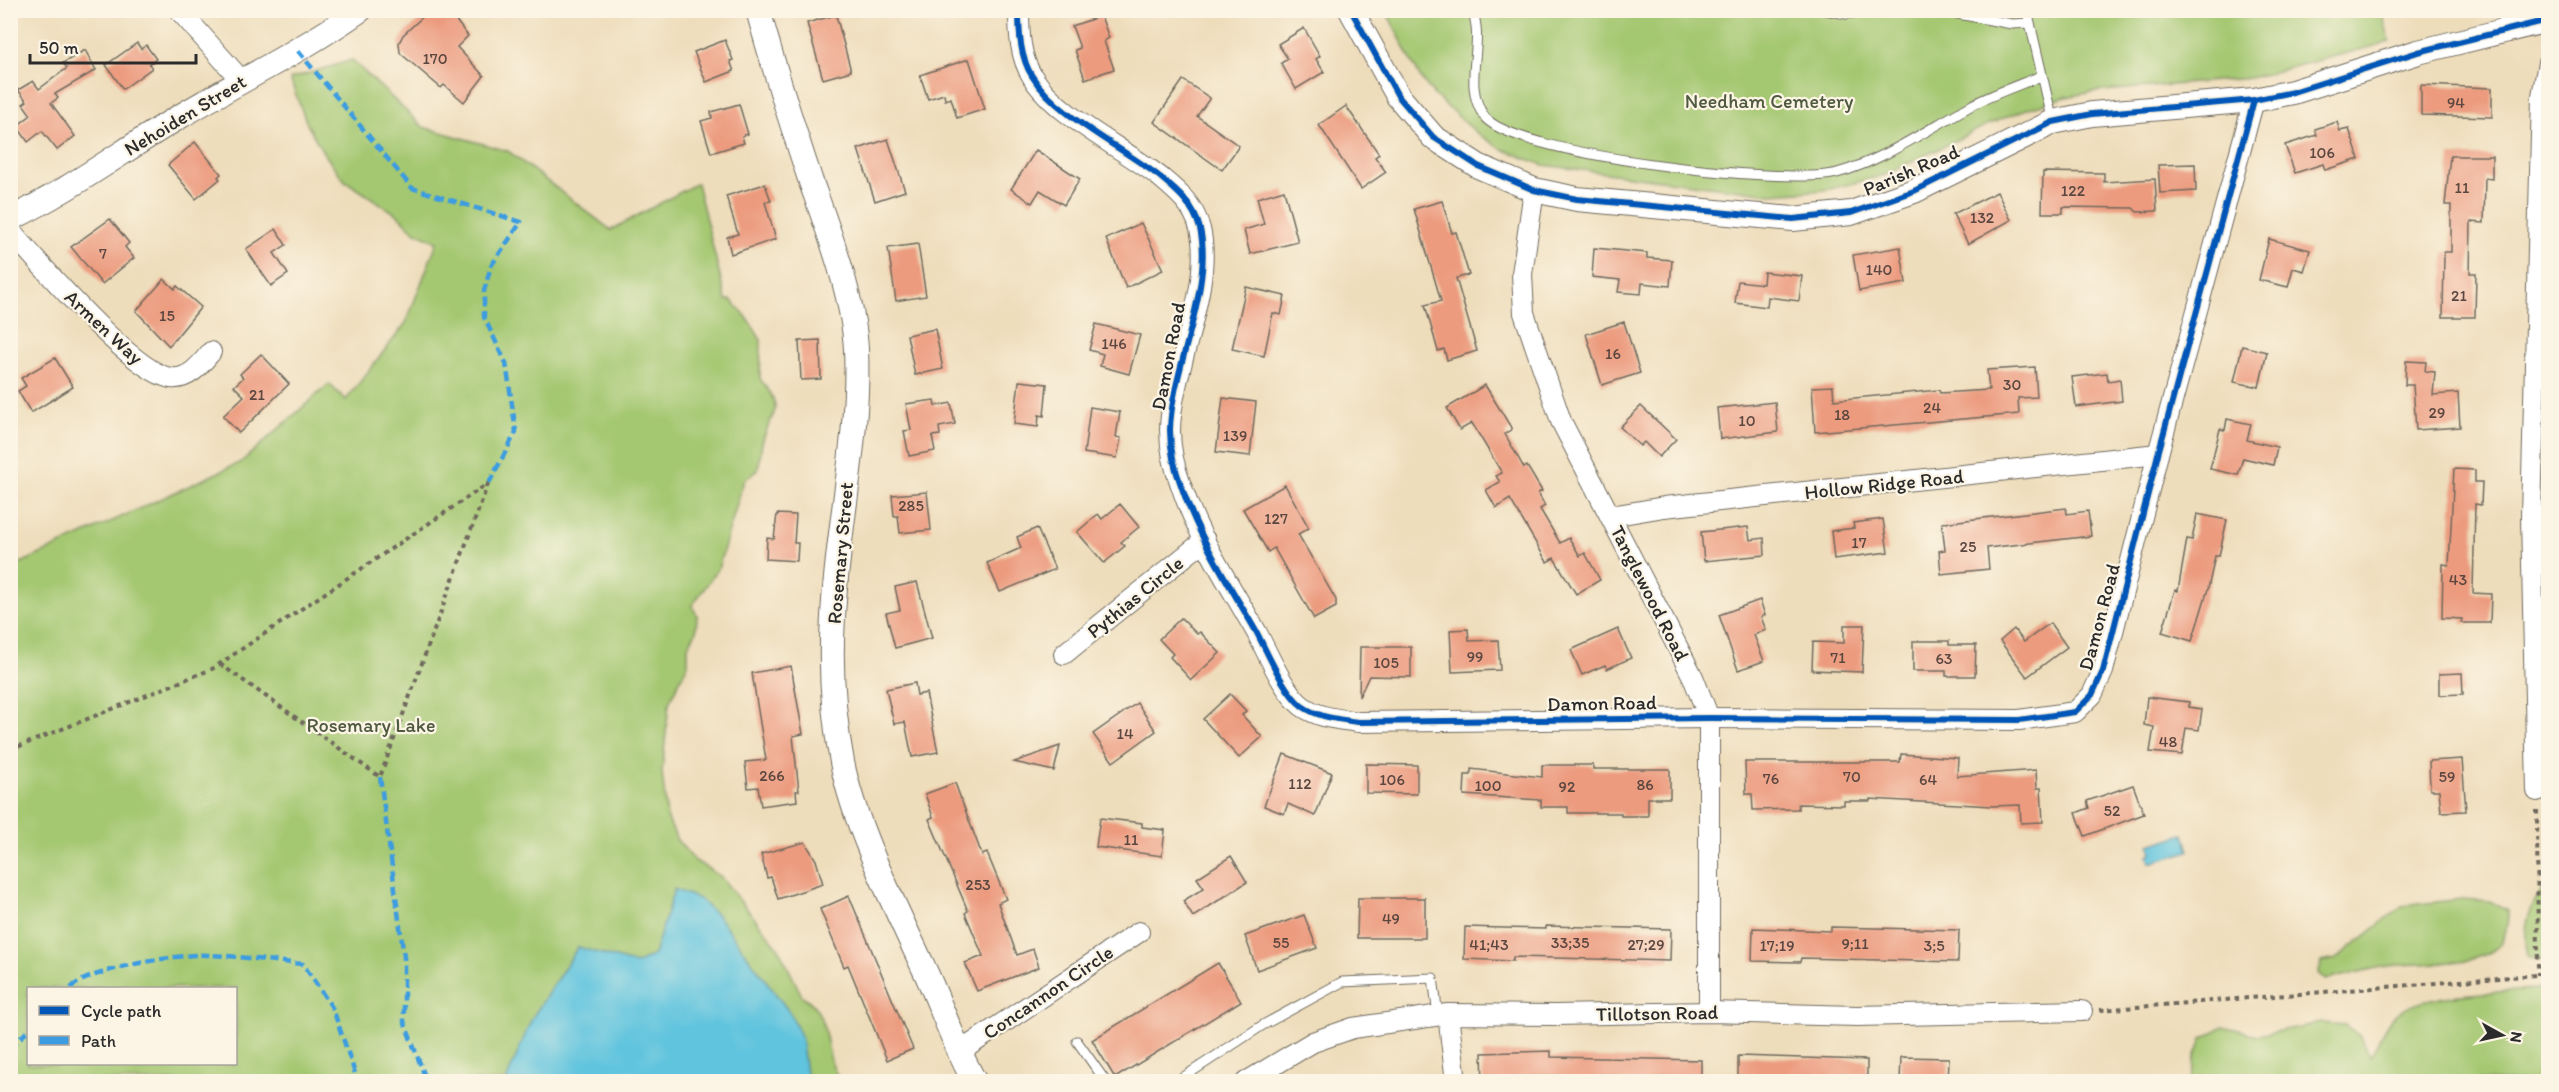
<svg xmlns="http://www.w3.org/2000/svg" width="2559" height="1092" viewBox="0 0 2559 1092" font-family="Itim,sans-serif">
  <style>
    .green { fill: #a4c771; stroke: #68794e; stroke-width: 1.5; fill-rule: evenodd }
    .water { fill: #61c4de; stroke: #467884; stroke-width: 1.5 }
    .building { fill: #ec9b7f }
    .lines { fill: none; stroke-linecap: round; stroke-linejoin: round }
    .service-casing { stroke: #6f695d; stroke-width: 11 }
    .minor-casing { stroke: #6f695d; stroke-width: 22 }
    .tertiary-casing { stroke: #6f695d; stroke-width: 26 }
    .path { stroke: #6f695d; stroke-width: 4; stroke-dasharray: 4.5 4.5; stroke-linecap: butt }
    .service { stroke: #fff; stroke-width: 9 }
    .minor { stroke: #fff; stroke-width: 20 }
    .tertiary { stroke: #fff; stroke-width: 24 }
    .quiet { stroke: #3d9ce1; stroke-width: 4.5; stroke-dasharray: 9 4.5; stroke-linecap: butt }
    .cycleway-casing { stroke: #fcf5e5; stroke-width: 10 }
    .cycleway { stroke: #0057b8; stroke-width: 6 }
    .labels { text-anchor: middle; stroke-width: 4.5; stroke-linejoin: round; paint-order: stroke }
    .number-label { font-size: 16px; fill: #5b4740 }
    .park-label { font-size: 20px; fill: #4f5a40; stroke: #fcf5e5 }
    .street-label { font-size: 20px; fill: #2b2b2b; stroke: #fcf5e5 }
  </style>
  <rect width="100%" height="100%" fill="#fcf5e5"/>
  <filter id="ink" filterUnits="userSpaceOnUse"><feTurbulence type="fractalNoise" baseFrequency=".0167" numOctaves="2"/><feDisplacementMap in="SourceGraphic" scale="12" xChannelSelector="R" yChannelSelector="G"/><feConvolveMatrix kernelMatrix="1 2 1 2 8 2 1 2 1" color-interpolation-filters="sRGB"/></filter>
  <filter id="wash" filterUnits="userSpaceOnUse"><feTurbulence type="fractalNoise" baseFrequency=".008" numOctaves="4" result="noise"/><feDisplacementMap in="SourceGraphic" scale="24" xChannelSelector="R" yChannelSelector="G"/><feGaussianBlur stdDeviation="1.35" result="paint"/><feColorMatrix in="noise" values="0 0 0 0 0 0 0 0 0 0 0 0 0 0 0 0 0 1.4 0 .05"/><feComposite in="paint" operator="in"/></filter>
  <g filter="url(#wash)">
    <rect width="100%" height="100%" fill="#edb"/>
    <!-- green -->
    <g class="green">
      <polygon points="2381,10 2390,42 2250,78 2093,92 2066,97 2029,108 1987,125 1885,175 1826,190 1771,194 1543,165 1502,149 1478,134 1435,96 1420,77 1386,11"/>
      <path d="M352,60L423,127L508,151L611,230L697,183L726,300H731L746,316L761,340L760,379C787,412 771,410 762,443C760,452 761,461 757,471L744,480L718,569L692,606L697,615L696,632L688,646V664L669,703L662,772L667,817L677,840L694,860L720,876L778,947L802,996C827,1009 825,1042 832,1064C834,1070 838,1076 840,1081H11L10,568L241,462L329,384L346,400L406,323L437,242L414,231L398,215L345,181L323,152L307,124L290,79ZM28,988H236V1064H28Z"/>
      <path d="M2548,883V960L2528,958C2522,926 2528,908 2548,883Z"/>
      <path d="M2462,899L2490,901L2508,911C2508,925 2506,943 2492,951C2467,967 2418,962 2388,966C2367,969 2346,976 2325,980L2318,973L2322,962L2336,959L2402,906Z"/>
      <path d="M2548,989V1081H2191L2195,1058L2202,1039L2223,1026L2258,1035L2321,1023L2345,1025L2361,1037L2370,1057C2377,1045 2382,1030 2390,1020C2415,989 2511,993 2548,989Z"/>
    </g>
    <!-- water -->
    <g class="water">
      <polygon points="2184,834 2189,851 2150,863 2148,855 2152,853 2150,845"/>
      <polygon points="674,889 699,899 718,916 790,1013 801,1036 807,1081 506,1081 532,1018 578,947 636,964 654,955"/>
    </g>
    <g id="blocks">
      <!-- building -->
      <g class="building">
        <polygon points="429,11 441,12 452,20 454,18 468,36 457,47 484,76 464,102 444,85 441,88 400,53 399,43 403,35"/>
        <polygon points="836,15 851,71 823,79 807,23"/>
        <polygon points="1101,16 1109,38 1104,41 1114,69 1085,79 1075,50 1080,48 1072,26"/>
        <polygon points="1304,28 1320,56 1316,59 1324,72 1296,89 1281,63 1288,59 1278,44"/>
        <polygon points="725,40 733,60 730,61 734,71 706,82 694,52"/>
        <polygon points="137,43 141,49 146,45 156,59 149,64 152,68 123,89 106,65"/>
        <polygon points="85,50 96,70 55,94 58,98 51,103 75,136 57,150 42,131 28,142 17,126 31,115 23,104 27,101 18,90 33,81 39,89 67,68 63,63"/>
        <polygon points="969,59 985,109 957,118 951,98 945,100 944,94 928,99 920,75"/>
        <polygon points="1183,80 1210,98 1197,116 1239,146 1222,170 1154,122"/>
        <polygon points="2421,85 2492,88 2492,117 2421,115"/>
        <polygon points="739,104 748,134 742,136 744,143 711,153 701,121 712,118 711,112"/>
        <polygon points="1346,106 1379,154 1375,157 1386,172 1361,189 1319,125"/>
        <polygon points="2337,122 2340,131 2349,129 2359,159 2325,170 2323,164 2295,173 2285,145 2317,135 2315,129"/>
        <polygon points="888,139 905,191 875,201 858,149"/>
        <polygon points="195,142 221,174 218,177 220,179 196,199 168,165"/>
        <polygon points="1036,150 1080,179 1064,205 1040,190 1032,203 1011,189"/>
        <polygon points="2450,156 2492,156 2492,179 2485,178 2484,223 2471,222 2470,273 2476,273 2475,317 2443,317 2444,252 2451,252 2451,205 2445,205"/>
        <polygon points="2195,164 2196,191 2160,193 2158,165"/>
        <polygon points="2043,172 2104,173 2104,182 2155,179 2157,211 2137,212 2133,208 2063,207 2063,213 2042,213"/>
        <polygon points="765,184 771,201 765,202 776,239 731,254 727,237 738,234 726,196"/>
        <polygon points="1284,190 1298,242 1250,254 1244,230 1264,224 1257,198"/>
        <polygon points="1997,192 2011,220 1968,244 1953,214"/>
        <polygon points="1442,201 1452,233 1456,232 1469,275 1456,278 1477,351 1447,360 1444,349 1438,351 1425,305 1441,301 1414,209"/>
        <polygon points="110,219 129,243 125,247 134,258 102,284 71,247"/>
        <polygon points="1141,223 1163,270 1126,288 1106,239"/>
        <polygon points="276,229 286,245 274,253 288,274 271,286 246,249"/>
        <polygon points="2269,239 2310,250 2304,271 2293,268 2288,287 2259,280"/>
        <polygon points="918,244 926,296 896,301 888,248"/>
        <polygon points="1900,247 1906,283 1859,291 1853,255"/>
        <polygon points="1594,248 1647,253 1647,258 1672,260 1670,286 1642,283 1641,294 1618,292 1620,280 1592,277"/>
        <polygon points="1764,272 1802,276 1799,301 1768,297 1767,307 1735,303 1738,281 1763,284"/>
        <polygon points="164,279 175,289 177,286 201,307 169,346 136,311"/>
        <polygon points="1246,287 1285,296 1281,315 1273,313 1264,356 1232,349"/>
        <polygon points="1624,322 1640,373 1602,385 1586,334"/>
        <polygon points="1096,324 1140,335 1129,374 1100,366 1103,354 1089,350"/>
        <polygon points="935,329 943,369 915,375 907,335"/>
        <polygon points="820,340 821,379 801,380 799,341"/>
        <polygon points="2242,346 2267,352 2259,387 2234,382"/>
        <polygon points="261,354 289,384 239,433 223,416 244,396 234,386 243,378 240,374"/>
        <polygon points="55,358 73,387 31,413 18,391 26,386 21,378"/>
        <polygon points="2406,361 2426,362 2425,371 2435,372 2433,395 2458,393 2460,427 2416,430 2413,385 2405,385"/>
        <polygon points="2035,367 2037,397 2018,398 2019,414 1815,432 1812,387 1833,386 1834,400 1939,390 1940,393 1989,390 1987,370"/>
        <polygon points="2107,373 2108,381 2120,379 2122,401 2076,407 2072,377"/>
        <polygon points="1019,381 1047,384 1044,416 1039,415 1038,427 1014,424"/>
        <polygon points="1485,385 1512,429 1505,434 1524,468 1527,466 1542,491 1538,493 1545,506 1540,509 1560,543 1569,538 1580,556 1585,553 1600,580 1576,594 1554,558 1547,562 1510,499 1496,508 1486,490 1500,482 1496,476 1502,473 1472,423 1460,430 1447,408"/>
        <polygon points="1223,398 1256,402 1250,456 1216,452"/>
        <polygon points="934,400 935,406 951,403 955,424 939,427 940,435 932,436 935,451 909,456 904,431 911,430 906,404"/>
        <polygon points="1775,402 1778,432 1720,439 1717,408"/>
        <polygon points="1641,406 1676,439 1659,457 1644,442 1640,446 1620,427"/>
        <polygon points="1090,407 1120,412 1116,437 1121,438 1117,458 1084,453"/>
        <polygon points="2227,419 2251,424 2247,440 2277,447 2273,465 2243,458 2238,475 2210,469 2220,429 2225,430"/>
        <polygon points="2454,469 2475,470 2475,482 2482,482 2481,505 2475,504 2473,593 2491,594 2490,623 2461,623 2462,619 2442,618 2443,564 2449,565"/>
        <polygon points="1285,485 1309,528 1298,534 1336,600 1336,607 1314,619 1274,548 1268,552 1243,509"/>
        <polygon points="927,492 931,530 900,533 898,516 894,516 892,495"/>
        <polygon points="1120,504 1139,527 1121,542 1125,546 1104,563 1077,532 1098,514 1102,519"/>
        <polygon points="2066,508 2067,514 2088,511 2091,536 1987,548 1989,569 1941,574 1939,551 1945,550 1942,523"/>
        <polygon points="777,514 796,515 794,543 798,543 797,561 766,559 767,538 774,539"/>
        <polygon points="2197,514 2227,520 2219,556 2215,556 2208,589 2192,641 2162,632 2175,590 2178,591 2187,539 2192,540"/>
        <polygon points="1883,519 1888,552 1834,559 1831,531 1854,528 1853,523"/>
        <polygon points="1748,527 1750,540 1764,538 1765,555 1704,561 1701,532"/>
        <polygon points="1037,528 1055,569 1000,592 987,563 1021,548 1017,537"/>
        <polygon points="917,582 932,638 895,648 886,613 900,610 895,587"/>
        <polygon points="1760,600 1765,615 1761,617 1766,630 1754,635 1764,661 1738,670 1719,615"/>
        <polygon points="1181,618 1197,634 1200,632 1220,653 1191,680 1170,657 1173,654 1159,639"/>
        <polygon points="2050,623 2067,647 2027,677 2000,641 2014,629 2024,642"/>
        <polygon points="1844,625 1864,625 1862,672 1812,670 1813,642 1844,643"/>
        <polygon points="1468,629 1469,641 1498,640 1500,670 1452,672 1450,630"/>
        <polygon points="1618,629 1631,658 1607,669 1605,665 1582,675 1571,650"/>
        <polygon points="1913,641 1949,641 1949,645 1976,645 1975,676 1946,676 1946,671 1913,671"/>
        <polygon points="1360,647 1411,647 1411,677 1369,676 1359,697"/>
        <polygon points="791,666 803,734 793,736 799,791 796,791 797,801 761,806 758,787 748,788 745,762 766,760 752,673"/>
        <polygon points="2462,673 2463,694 2439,695 2439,674"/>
        <polygon points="915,683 917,695 926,693 938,752 912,757 905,722 894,724 886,689"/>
        <polygon points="1230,694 1246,711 1242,715 1262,737 1239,758 1203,719"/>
        <polygon points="2147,697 2189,702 2189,707 2202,709 2199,730 2186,728 2182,755 2150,752 2154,727 2144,725"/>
        <polygon points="1137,703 1156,731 1113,762 1093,734"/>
        <polygon points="1060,746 1054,771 1014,762"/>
        <polygon points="1284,754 1332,773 1315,816 1288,804 1284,814 1264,806"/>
        <polygon points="1901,754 1958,758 1957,776 2036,770 2037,788 2041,788 2043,822 2021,823 2020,805 1992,806 1870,799 1870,801 1844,801 1844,805 1798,804 1798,809 1753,810 1752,794 1746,794 1745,762 1900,762"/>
        <polygon points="2462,759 2466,811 2441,812 2439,790 2430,790 2429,761"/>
        <polygon points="1366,764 1417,765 1417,794 1366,793"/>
        <polygon points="1542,765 1593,765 1593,769 1670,769 1670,798 1648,798 1648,816 1621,816 1621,813 1568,813 1568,807 1541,807 1541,800 1464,795 1465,775 1471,775 1471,769 1542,777"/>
        <polygon points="955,783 982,855 987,853 1006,899 998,903 1017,955 1033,949 1039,967 977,991 965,963 983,956 965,913 968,911 929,819 933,817 925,794"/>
        <polygon points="2133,785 2144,814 2085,836 2076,813 2089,808 2087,801"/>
        <polygon points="1100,818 1142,823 1142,827 1165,830 1162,856 1096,847"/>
        <polygon points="805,842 816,860 823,884 778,899 771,877 767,878 761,854"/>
        <polygon points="1231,856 1247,882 1193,917 1183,901 1204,888 1197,878"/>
        <polygon points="849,896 913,1049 887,1060 848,965 844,967 820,909"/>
        <polygon points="1358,898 1425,898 1425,938 1357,938"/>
        <polygon points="1304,915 1317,948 1257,970 1245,936"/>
        <polygon points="1546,926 1671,929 1670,961 1513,957 1513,961 1464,959 1465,927 1546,929"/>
        <polygon points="1831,927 1959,930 1958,962 1801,958 1800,962 1752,961 1753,928 1831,931"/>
        <polygon points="1218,963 1241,1001 1115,1078 1092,1040"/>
        <polygon points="1551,1051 1551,1057 1701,1060 1701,1082 1483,1082 1482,1053"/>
        <polygon points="1738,1056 1867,1060 1867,1082 1738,1082"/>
        <polygon points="1901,1057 1949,1058 1948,1082 1900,1082"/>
      </g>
    </g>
  </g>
  <g filter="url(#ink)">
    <use href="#blocks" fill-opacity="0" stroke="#6f695d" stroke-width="1.5"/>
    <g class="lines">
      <defs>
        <g id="service">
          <path d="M1472,10C1486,45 1461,83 1484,116C1510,155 1788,186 1837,173C1883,161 1931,127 1974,104C1996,93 2019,85 2041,76"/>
          <polyline points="1825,10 1846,14 1876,10"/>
          <polyline points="1937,10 2012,24 2030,23"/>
          <polyline points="2027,10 2053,122"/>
          <polyline points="1077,1041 1106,1082"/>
          <polyline points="1176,1082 1263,1025 1342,982 1433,978 1438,1015"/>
        </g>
        <g id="minor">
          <polyline points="179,10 241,80"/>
          <path d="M1019,10C1019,33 1020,57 1032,76C1056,116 1122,147 1160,177C1178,192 1194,205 1200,229C1214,287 1171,371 1170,430C1170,449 1175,470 1182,488C1199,539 1231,587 1257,633C1268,654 1284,692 1302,706C1319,718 1339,719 1358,722L1709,718L2019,720L2075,712L2092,695L2103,671L2158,454L2254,100"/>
          <polyline points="1534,190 1522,274 1524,313 1561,421 1693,677 1709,718 1709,1012"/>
          <path d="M10,230C38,262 133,373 171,378C189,380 201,364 211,352"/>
          <polyline points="1611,516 1664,507 2158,454"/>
          <polyline points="1064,654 1205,540"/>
          <polyline points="2537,791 2531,516 2542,96 2548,63"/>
          <polyline points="1448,1014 1456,1082"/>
          <polyline points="958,1053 1139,932"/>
          <polyline points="1246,1082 1313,1042 1353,1028 1448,1014 1556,1015 1709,1012 1857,1016 2082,1011"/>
        </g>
        <g id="tertiary">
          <path d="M758,10C774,68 792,125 811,182C829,232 853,295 856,349C860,438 837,528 833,617C830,664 833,715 842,762C855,829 898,912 927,975C943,1010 955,1048 975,1082"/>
          <polyline points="1351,10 1398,96 1433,137 1478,166 1534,190 1577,199 1793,219 1851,213 1914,191 2053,122 2092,114 2254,100 2293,92 2418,52 2548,20"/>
          <path d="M10,219C70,190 122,151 179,117C239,81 302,51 360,10"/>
        </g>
      </defs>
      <!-- service casing -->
      <use href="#service" class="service-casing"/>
      <!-- minor casing -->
      <use href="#minor" class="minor-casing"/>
      <!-- tertiary casing -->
      <use href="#tertiary" class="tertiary-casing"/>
      <!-- path -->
      <g class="path">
        <polyline points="220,664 380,777 488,484"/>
        <polyline points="10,750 212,669 489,483"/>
        <polyline points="2537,810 2538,975"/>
        <polyline points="2100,1010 2548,974"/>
      </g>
      <!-- service -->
      <use href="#service" class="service"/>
      <!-- minor -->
      <use href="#minor" class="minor"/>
      <!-- tertiary -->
      <use href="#tertiary" class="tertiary"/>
      <!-- quiet -->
      <g class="quiet">
        <polyline points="298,51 412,188 521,222 491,266 484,291 484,317 506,363 516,432 489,483"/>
        <polyline points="380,777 404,957 404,1021 427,1082"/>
        <path d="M71,988C86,970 182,953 207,955C239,956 271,961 303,964L333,1009L358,1082"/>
        <polyline points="10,1047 28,1031"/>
      </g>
      <defs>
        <g id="cycleway">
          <path d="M1019,10C1019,33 1020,57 1032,76C1056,116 1122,147 1160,177C1178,192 1194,205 1200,229C1214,287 1171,371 1170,430C1170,449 1175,470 1182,488C1199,539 1231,587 1257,633C1268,654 1284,692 1302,706C1319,718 1339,719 1358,722L1709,718L2019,720L2075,712L2092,695L2103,671L2158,454L2254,100"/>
          <polyline points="1351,10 1398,96 1433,137 1478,166 1534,190 1577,199 1793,219 1851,213 1914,191 2053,122 2092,114 2254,100 2293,92 2418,52 2548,20"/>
        </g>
      </defs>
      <!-- cycleway casing -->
      <use href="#cycleway" class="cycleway-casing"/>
      <!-- cycleway -->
      <use href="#cycleway" class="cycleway"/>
    </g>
  </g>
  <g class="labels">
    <!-- number labels -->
    <g class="number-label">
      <text x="435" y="64">170</text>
      <text x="2456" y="108">94</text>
      <text x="2322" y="158">106</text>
      <text x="2462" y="193">11</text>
      <text x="2073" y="196">122</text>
      <text x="1982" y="223">132</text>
      <text x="103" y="259">7</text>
      <text x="1879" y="275">140</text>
      <text x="2459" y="301">21</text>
      <text x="167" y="321">15</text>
      <text x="1114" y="349">146</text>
      <text x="1613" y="359">16</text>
      <text x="2012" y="390">30</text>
      <text x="257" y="400">21</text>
      <text x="1932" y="413">24</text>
      <text x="2437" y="418">29</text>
      <text x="1842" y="420">18</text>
      <text x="1747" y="426">10</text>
      <text x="1235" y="441">139</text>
      <text x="911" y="511">285</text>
      <text x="1276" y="524">127</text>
      <text x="1859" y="548">17</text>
      <text x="1968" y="552">25</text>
      <text x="2458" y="585">43</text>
      <text x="1475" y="662">99</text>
      <text x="1838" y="663">71</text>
      <text x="1944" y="664">63</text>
      <text x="1386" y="668">105</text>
      <text x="1125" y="739">14</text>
      <text x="2168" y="747">48</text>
      <text x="772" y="781">266</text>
      <text x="1852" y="782">70</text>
      <text x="2447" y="782">59</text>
      <text x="1771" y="784">76</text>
      <text x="1392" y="785">106</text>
      <text x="1928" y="785">64</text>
      <text x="1300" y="789">112</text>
      <text x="1645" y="790">86</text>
      <text x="1488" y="791">100</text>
      <text x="1567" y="792">92</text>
      <text x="2112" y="816">52</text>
      <text x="1131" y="845">11</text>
      <text x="978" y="890">253</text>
      <text x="1391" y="924">49</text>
      <text x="1281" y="948">55</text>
      <text x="1570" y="948">33;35</text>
      <text x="1855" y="949">9;11</text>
      <text x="1489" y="950">41;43</text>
      <text x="1646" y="950">27;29</text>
      <text x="1777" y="951">17;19</text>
      <text x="1934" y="951">3;5</text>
    </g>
    <!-- park labels -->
    <g class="park-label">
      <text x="1769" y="108">Needham Cemetery</text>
      <text x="371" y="732">Rosemary Lake</text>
    </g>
    <!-- street labels -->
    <g class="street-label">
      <text transform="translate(185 115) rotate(-31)" y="7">Nehoiden Street</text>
      <text transform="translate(1911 170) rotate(-23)" y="7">Parish Road</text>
      <text transform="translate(104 327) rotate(43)" y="7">Armen Way</text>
      <text transform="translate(1168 356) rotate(-79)" y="7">Damon Road</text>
      <text transform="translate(1884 484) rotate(-6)" y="7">Hollow Ridge Road</text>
      <text transform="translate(840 553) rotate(-85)" y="7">Rosemary Street</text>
      <text transform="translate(1650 593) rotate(63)" y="7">Tanglewood Road</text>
      <text transform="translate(1135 597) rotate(-39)" y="7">Pythias Circle</text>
      <text transform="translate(2099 617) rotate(-75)" y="7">Damon Road</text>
      <text transform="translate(1602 703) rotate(-1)" y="7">Damon Road</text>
      <text transform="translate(1048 992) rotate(-34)" y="7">Concannon Circle</text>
      <text transform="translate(1657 1013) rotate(-1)" y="7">Tillotson Road</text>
    </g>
  </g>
  <!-- margin -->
  <rect width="2559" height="1092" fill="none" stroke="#fcf5e5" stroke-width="36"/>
  <!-- legend -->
  <rect x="27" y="987" width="210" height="78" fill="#fcf5e5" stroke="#a8a49b" stroke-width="1.5"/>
  <rect x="39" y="1006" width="30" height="9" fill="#0057b8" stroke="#a8a49b" stroke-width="1.5"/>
  <text x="81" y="1017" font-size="18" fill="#2b2b2b">Cycle path</text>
  <rect x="39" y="1036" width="30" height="9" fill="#3d9ce1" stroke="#a8a49b" stroke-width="1.5"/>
  <text x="81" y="1047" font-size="18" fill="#2b2b2b">Path</text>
  <!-- north arrow -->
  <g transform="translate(2502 1035) rotate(98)" stroke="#fcf5e5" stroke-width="4.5" paint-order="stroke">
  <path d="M0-4.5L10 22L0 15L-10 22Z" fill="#2b2b2b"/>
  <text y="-9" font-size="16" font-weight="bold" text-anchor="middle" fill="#2b2b2b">N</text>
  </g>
  <!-- scale -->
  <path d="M30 54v9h166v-9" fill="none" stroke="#2b2b2b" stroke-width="3"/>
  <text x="39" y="54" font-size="18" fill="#2b2b2b" stroke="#fcf5e5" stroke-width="4.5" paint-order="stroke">50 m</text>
</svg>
